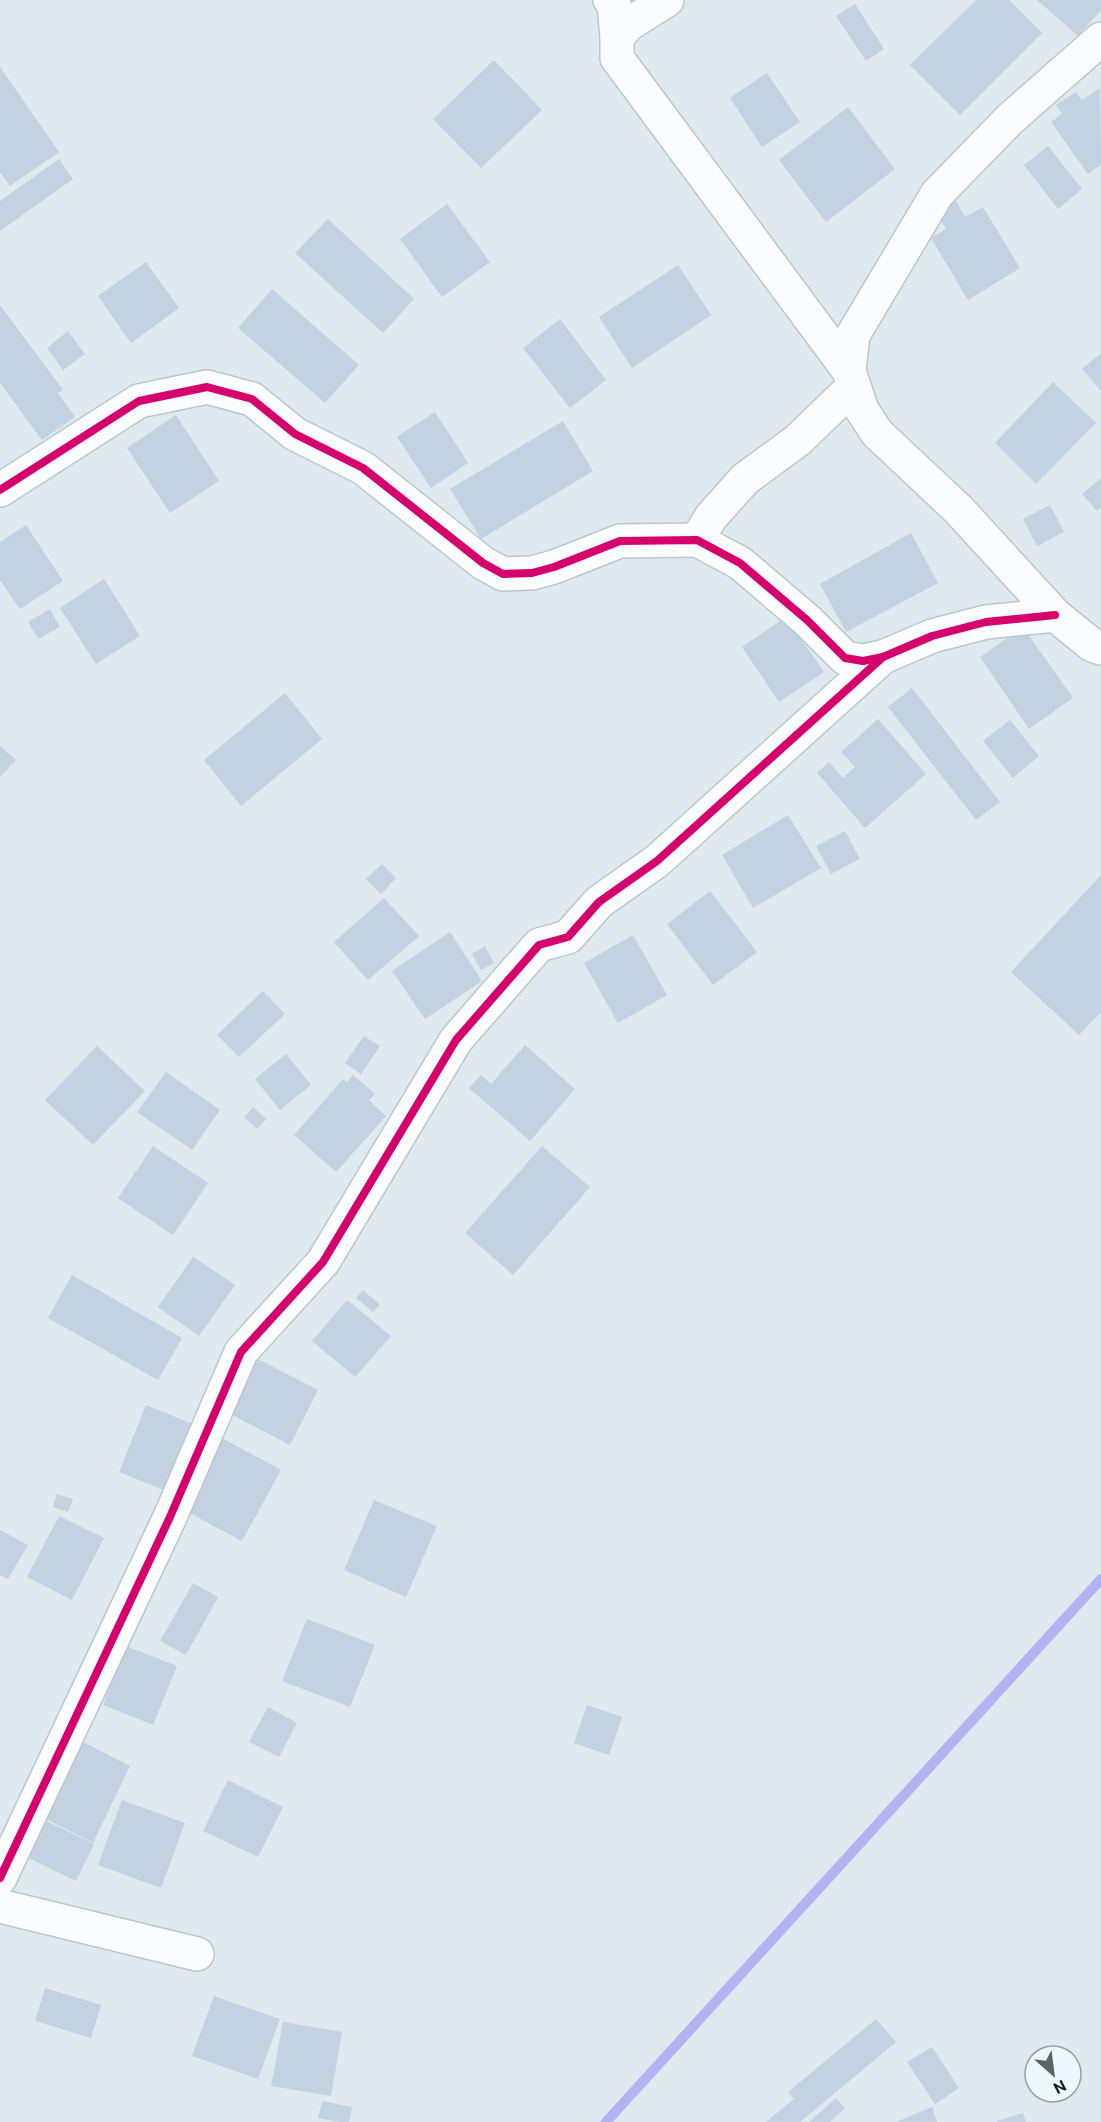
<svg xmlns="http://www.w3.org/2000/svg" width="1101" height="2122" viewBox="0 0 1101 2122" font-family="Ubuntu,sans-serif">
  <style>
    .lines { fill: none; stroke-linecap: round; stroke-linejoin: round }
    .stream { stroke: #b6b1f0; stroke-width: 10 }
    .building { fill: #c4d1e0 }
    .street-casing { stroke: #bdc6ca; stroke-width: 36 }
    .street { stroke: #fafcfd; stroke-width: 33 }
    .cycleway-casing { stroke: #ebf9fe; stroke-width: 11 }
    .cycleway { stroke: #d6006c; stroke-width: 8 }
  </style>
  <rect width="100%" height="100%" fill="#deeaef"/>
  <g class="lines">
    <!-- stream -->
    <polyline class="stream" points="606,2122 1101,1579"/>
  </g>
  <!-- building -->
  <g class="building">
    <polygon points="976,0 1009,0 1042,33 960,115 910,65"/>
    <polygon points="1037,0 1101,0 1101,10 1078,36"/>
    <polygon points="855,4 884,49 866,61 836,16"/>
    <polygon points="494,60 542,110 481,168 433,119"/>
    <polygon points="0,67 59,152 10,186 0,172"/>
    <polygon points="767,73 800,122 762,147 730,98"/>
    <polygon points="1100,88 1101,165 1088,174 1051,122 1062,114 1056,105 1076,92 1082,100"/>
    <polygon points="848,107 895,169 826,222 779,160"/>
    <polygon points="1048,146 1082,189 1058,209 1024,165"/>
    <polygon points="59,159 73,179 0,231 0,201"/>
    <polygon points="956,201 965,217 983,207 1020,268 968,300 931,238 946,229 936,213"/>
    <polygon points="447,204 490,262 442,297 400,239"/>
    <polygon points="328,219 414,299 383,333 295,253"/>
    <polygon points="146,262 179,308 131,343 98,296"/>
    <polygon points="678,265 711,315 632,368 599,317"/>
    <polygon points="272,289 359,365 325,403 238,328"/>
    <polygon points="0,305 63,390 58,393 75,417 42,440 0,383"/>
    <polygon points="560,319 606,380 570,408 523,348"/>
    <polygon points="68,331 85,354 63,370 47,348"/>
    <polygon points="1101,353 1101,391 1082,369"/>
    <polygon points="1053,382 1096,423 1036,484 995,443"/>
    <polygon points="435,412 468,463 431,488 397,437"/>
    <polygon points="176,415 219,481 170,513 127,448"/>
    <polygon points="563,421 593,471 481,539 450,489"/>
    <polygon points="1101,478 1101,507 1097,511 1082,494"/>
    <polygon points="1050,505 1064,532 1037,546 1023,519"/>
    <polygon points="26,525 63,581 20,609 0,580 0,542"/>
    <polygon points="911,533 938,583 846,632 820,584"/>
    <polygon points="104,579 140,636 96,664 60,608"/>
    <polygon points="50,609 60,627 38,639 28,622"/>
    <polygon points="786,617 824,672 779,702 742,647"/>
    <polygon points="1023,627 1073,698 1029,729 980,657"/>
    <polygon points="912,688 1000,802 976,820 888,707"/>
    <polygon points="285,693 322,739 241,806 204,760"/>
    <polygon points="878,719 926,774 865,828 817,773 829,762 843,778 855,767 841,752"/>
    <polygon points="1010,720 1039,756 1013,778 983,741"/>
    <polygon points="0,746 16,760 0,777"/>
    <polygon points="788,815 821,868 753,908 722,855"/>
    <polygon points="845,831 860,859 831,874 816,846"/>
    <polygon points="382,864 396,878 381,894 366,879"/>
    <polygon points="1101,875 1101,1012 1079,1035 1011,972"/>
    <polygon points="710,891 757,952 713,985 667,924"/>
    <polygon points="384,898 419,936 368,980 334,942"/>
    <polygon points="450,932 482,981 425,1019 392,971"/>
    <polygon points="633,935 667,995 618,1023 584,963"/>
    <polygon points="485,946 494,963 481,970 472,954"/>
    <polygon points="263,991 285,1014 239,1057 217,1035"/>
    <polygon points="364,1036 380,1046 361,1074 345,1063"/>
    <polygon points="525,1045 575,1089 530,1141 469,1088 481,1075 491,1084"/>
    <polygon points="97,1046 145,1091 93,1145 45,1100"/>
    <polygon points="286,1054 311,1085 280,1110 255,1079"/>
    <polygon points="166,1072 220,1110 192,1150 137,1112"/>
    <polygon points="353,1075 375,1094 369,1100 386,1116 336,1172 294,1135 343,1079 347,1082"/>
    <polygon points="253,1107 266,1119 257,1129 244,1117"/>
    <polygon points="153,1146 208,1183 173,1235 118,1198"/>
    <polygon points="542,1146 590,1187 513,1275 465,1233"/>
    <polygon points="193,1257 235,1285 199,1336 158,1307"/>
    <polygon points="72,1275 182,1338 158,1380 48,1318"/>
    <polygon points="363,1290 380,1305 373,1312 356,1298"/>
    <polygon points="347,1300 391,1336 355,1377 312,1341"/>
    <polygon points="250,1355 318,1390 290,1445 221,1409"/>
    <polygon points="146,1405 202,1428 174,1494 119,1472"/>
    <polygon points="222,1438 281,1470 242,1541 184,1510"/>
    <polygon points="57,1494 73,1499 68,1512 53,1507"/>
    <polygon points="374,1500 437,1526 406,1597 344,1570"/>
    <polygon points="59,1516 104,1538 72,1600 27,1577"/>
    <polygon points="0,1530 28,1545 8,1579 0,1575"/>
    <polygon points="193,1583 218,1597 186,1655 160,1641"/>
    <polygon points="307,1619 375,1645 350,1707 282,1681"/>
    <polygon points="126,1646 177,1666 153,1725 103,1705"/>
    <polygon points="587,1705 622,1717 609,1755 574,1743"/>
    <polygon points="268,1707 297,1723 279,1757 249,1742"/>
    <polygon points="77,1739 130,1766 93,1843 40,1816"/>
    <polygon points="228,1780 283,1807 258,1857 203,1831"/>
    <polygon points="122,1800 185,1823 161,1888 98,1865"/>
    <polygon points="40,1818 94,1844 76,1881 22,1855"/>
    <polygon points="45,1988 101,2005 91,2038 35,2021"/>
    <polygon points="214,1996 280,2019 258,2079 192,2056"/>
    <polygon points="876,2019 896,2042 800,2122 766,2122 794,2099 788,2092"/>
    <polygon points="283,2022 342,2032 331,2096 271,2086"/>
    <polygon points="932,2047 959,2088 935,2104 907,2062"/>
    <polygon points="836,2098 845,2108 830,2122 809,2122"/>
    <polygon points="322,2101 352,2107 349,2122 338,2122 318,2118"/>
    <polygon points="932,2107 937,2122 896,2122"/>
    <polygon points="1023,2113 1026,2122 997,2122 997,2121"/>
  </g>
  <g class="lines">
    <defs>
      <g id="street">
        <polyline points="610,0 614,4 617,37 617,58 849,371 862,410 877,433 959,510 1055,615 1092,645 1101,648"/>
        <polyline points="617,37 629,24 667,0"/>
        <polyline points="849,371 853,335 937,194 1010,119 1101,39"/>
        <polyline points="0,490 139,401 207,387 252,399 295,434 363,468 483,563 503,574 532,573 554,567 620,541 697,540 740,563 807,620 845,658 863,661 883,657 932,636 986,622 1055,615"/>
        <polyline points="697,540 711,517 745,479 798,440 853,387"/>
        <polyline points="0,1878 170,1517 241,1352 323,1262 456,1040 539,945 568,937 599,902 657,861 883,657"/>
        <polyline points="0,1906 197,1954"/>
      </g>
    </defs>
    <!-- street casing -->
    <use href="#street" class="street-casing"/>
    <!-- street -->
    <use href="#street" class="street"/>
    <defs>
      <g id="cycleway">
        <polyline points="0,490 139,401 207,387 252,399 295,434 363,468 483,563 503,574 532,573 554,567 620,541 697,540 740,563 807,620 845,658 863,661 883,657 932,636 986,622 1055,615"/>
        <polyline points="0,1878 170,1517 241,1352 323,1262 456,1040 539,945 568,937 599,902 657,861 883,657"/>
      </g>
    </defs>
    <!-- cycleway casing -->
    <use href="#cycleway" class="cycleway-casing"/>
    <!-- cycleway -->
    <use href="#cycleway" class="cycleway"/>
  </g>
  <!-- north arrow -->
  <g transform="translate(1053 2074) rotate(152)"><circle r="28" fill="#ebf9fe" stroke="#95a0a5" stroke-width="1.5"/>
  <path d="M0-4.5L10 22L0 15L-10 22Z" fill="#5a6368"/>
  <text y="-9" font-size="16" font-weight="bold" text-anchor="middle" fill="#131b1f">N</text>
  </g>
</svg>
